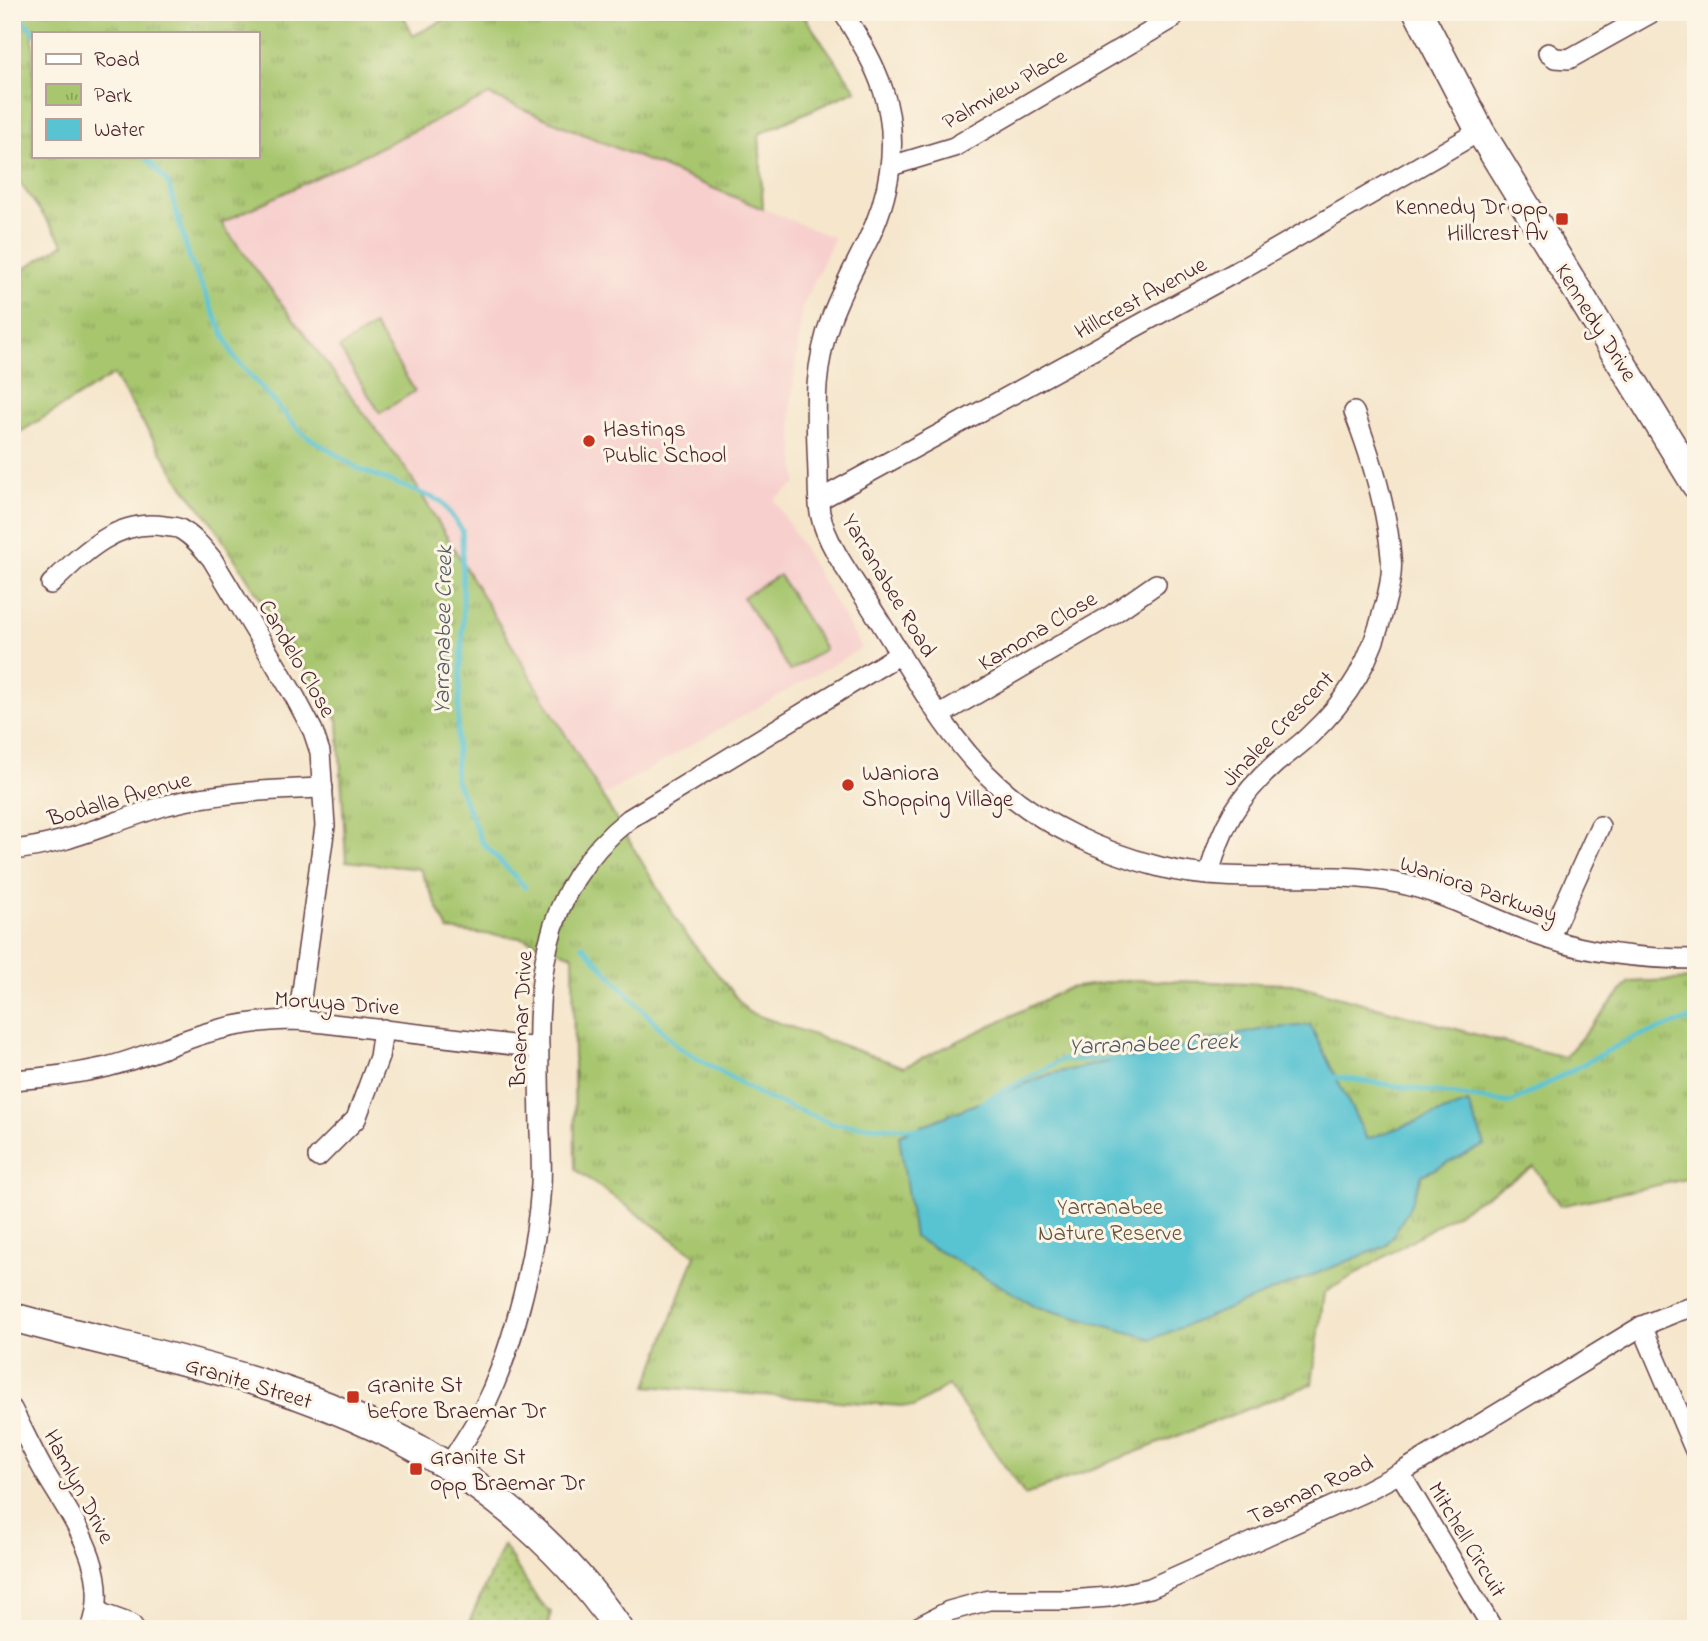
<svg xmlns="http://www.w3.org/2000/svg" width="1708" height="1641" viewBox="0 0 1708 1641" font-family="'Indie Flower',sans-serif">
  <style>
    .built { fill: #f7d0cd }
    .grass { fill: url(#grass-dots); stroke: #78724c; stroke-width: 2 }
    .park { fill: url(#park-tufts); stroke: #78724c; stroke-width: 2; fill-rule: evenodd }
    .pitch { fill: #a7c66e; stroke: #78724c; stroke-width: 2 }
    .water { fill: #58c3d1; stroke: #51717e; stroke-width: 2 }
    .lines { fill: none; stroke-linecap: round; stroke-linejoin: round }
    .stream { stroke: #58c3d1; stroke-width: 5 }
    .street-casing { stroke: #643d43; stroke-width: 22 }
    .secondary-casing { stroke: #643d43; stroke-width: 31 }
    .street { stroke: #fff; stroke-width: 19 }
    .secondary { stroke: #fff; stroke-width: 28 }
    .poi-dot { fill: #c8321e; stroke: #fcf5e5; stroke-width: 2.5 }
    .labels { text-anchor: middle; stroke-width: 6; stroke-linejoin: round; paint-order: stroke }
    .street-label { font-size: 23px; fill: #4a1f2b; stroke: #fcf5e5 }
    .poi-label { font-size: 23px; fill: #4a1f2b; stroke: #fcf5e5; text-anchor: start }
    .park-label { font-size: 23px; fill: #66513f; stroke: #fcf5e5 }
    .water-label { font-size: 24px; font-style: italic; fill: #4f5865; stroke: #fcf5e5 }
  </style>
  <defs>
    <pattern id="grass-dots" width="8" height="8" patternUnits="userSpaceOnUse" patternTransform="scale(1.75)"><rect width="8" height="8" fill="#a7c66e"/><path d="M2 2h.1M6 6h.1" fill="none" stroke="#8aa05b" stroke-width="1.8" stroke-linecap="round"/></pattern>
    <pattern id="park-tufts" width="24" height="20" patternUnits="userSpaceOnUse" patternTransform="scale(1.75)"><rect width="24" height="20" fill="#a7c66e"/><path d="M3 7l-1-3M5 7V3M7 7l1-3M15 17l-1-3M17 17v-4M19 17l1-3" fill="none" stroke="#8aa05b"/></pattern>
  </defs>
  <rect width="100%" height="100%" fill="#fcf5e5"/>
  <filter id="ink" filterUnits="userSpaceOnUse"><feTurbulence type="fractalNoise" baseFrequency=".0143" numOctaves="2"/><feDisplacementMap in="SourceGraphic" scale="14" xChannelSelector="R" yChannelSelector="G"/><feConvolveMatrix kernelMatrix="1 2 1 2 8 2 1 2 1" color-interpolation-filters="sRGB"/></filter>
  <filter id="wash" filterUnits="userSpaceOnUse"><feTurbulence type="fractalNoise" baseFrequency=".00686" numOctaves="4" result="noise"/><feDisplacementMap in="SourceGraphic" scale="28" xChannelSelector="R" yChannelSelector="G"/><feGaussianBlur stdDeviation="1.57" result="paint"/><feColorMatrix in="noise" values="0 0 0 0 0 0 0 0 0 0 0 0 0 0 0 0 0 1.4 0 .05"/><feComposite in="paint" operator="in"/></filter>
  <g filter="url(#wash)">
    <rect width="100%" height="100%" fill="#f5e6cc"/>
    <!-- built -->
    <polygon class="built" points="489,95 834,238 802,308 791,410 797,484 774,499 862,648 602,796 408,472 221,223"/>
    <!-- grass -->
    <polygon class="grass" points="503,1545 539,1602 551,1612 547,1629 466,1629"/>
    <!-- park -->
    <path class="park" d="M12,12H402L413,36L459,12H801L856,90L759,134L763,209L489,95L221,223L408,472L685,934L748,1012L904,1067L1069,988L1126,980L1294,984L1503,1042L1565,1057L1629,982L1696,979V1177L1560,1206L1534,1167L1324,1293L1312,1384L1025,1495L948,1385L914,1407L647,1386L695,1255L575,1169L573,955L522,938L448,930L420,869L346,861L338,720L209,518L184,488L113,375L12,437V276L64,244L12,172ZM33,33H257V156H33Z"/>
    <!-- pitch -->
    <g class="pitch">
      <polygon points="374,326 415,391 380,413 339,348"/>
      <polygon points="779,575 825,649 790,671 743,597"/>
    </g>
    <!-- water -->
    <polygon class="water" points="1310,1025 1367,1139 1468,1103 1485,1145 1422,1175 1408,1211 1386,1246 1152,1339 1038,1307 914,1237 899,1135 1050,1074 1264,1029"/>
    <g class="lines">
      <!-- stream -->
      <g class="stream">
        <polyline points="15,12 35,33"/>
        <polyline points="145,156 168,183 190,260 234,357 302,433 359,469 441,501 462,530 463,625 455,778 482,842 525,887"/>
        <polyline points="582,945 678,1047 766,1098 834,1124 919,1129"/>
        <polyline points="1329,1076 1511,1103 1630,1039 1696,1017"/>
        <polyline points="981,1103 1062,1060 1125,1059"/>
      </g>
    </g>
  </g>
  <g filter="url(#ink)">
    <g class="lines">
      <defs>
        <g id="street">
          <path d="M843,12C858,37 874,62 883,90C900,140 890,198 866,244C840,295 822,326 817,385C815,415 817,444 818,473C818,486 818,500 820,513C827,548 859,587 877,617C913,674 947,739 998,785C1042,825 1102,852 1160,867C1237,887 1319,868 1397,883C1449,893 1496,922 1546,938C1593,954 1647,959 1696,959"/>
          <polyline points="1548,53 1555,58 1569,59 1653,12"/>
          <polyline points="891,166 954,147 1172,19"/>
          <polyline points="819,500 1245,267 1480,131"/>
          <path d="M51,584C83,553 116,519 164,526C169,527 176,527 180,529C193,536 203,548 212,559L295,697L313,731L320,752L325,826L298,1020"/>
          <polyline points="940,715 1110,616 1156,584"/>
          <path d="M12,850C67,845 115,820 167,805C217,792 272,790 323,788"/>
          <path d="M1209,875C1221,826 1238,797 1276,763C1287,754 1299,746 1309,736C1350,698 1372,659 1385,604C1389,590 1393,572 1391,557C1387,507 1372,459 1354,412"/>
          <polyline points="1549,939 1600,826"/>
          <path d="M12,1080C44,1078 76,1074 107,1067C140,1059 171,1044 203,1034C235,1024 265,1020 298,1020L539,1048"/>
          <polyline points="318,1157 356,1119 379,1057 383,1029"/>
          <polyline points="1642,1326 1696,1453"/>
          <path d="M12,1409C23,1430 33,1452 45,1473C73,1520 113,1572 91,1629"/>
          <path d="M449,1465C462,1444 477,1423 487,1401C515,1341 537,1251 541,1185C542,1167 541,1149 540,1132C539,1011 524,903 629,819L900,654"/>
          <polyline points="1400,1473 1493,1629"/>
          <polyline points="98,1612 131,1624 135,1629"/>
          <polyline points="914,1629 949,1611 989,1600 1070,1600 1109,1597 1150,1588 1362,1493 1400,1473 1642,1326 1676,1312 1696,1306"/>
        </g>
        <g id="secondary">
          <polyline points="1418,12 1480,131 1696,485"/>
          <path d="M12,1317C99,1341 188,1359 274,1387C415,1433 533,1505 619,1629"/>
        </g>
      </defs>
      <!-- street casing -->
      <use href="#street" class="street-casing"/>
      <!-- secondary casing -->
      <use href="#secondary" class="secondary-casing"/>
      <!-- street -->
      <use href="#street" class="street"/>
      <!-- secondary -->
      <use href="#secondary" class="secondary"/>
    </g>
  </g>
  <!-- markers -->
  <g class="poi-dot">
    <rect x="1555" y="212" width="14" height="14" rx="3.5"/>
    <circle cx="589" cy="441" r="7"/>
    <circle cx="848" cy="785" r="7"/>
    <rect x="346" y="1390" width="14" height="14" rx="3.5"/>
    <rect x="409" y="1462" width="14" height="14" rx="3.5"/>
  </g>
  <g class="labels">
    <!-- street labels -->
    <g class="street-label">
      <text transform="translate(1004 88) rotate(-30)" y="8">Palmview Place</text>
      <text transform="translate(1140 297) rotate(-29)" y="8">Hillcrest Avenue</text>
      <text transform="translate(1597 322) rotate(58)" y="8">Kennedy Drive</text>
      <text transform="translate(890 585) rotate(59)" y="8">Yarranabee Road</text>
      <text transform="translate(1037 630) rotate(-31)" y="8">Kamona Close</text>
      <text transform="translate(298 658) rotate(60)" y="8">Candelo Close</text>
      <text transform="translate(1277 728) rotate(-46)" y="8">Jinalee Crescent</text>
      <text transform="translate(119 798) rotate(-16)" y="8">Bodalla Avenue</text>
      <text transform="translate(1479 888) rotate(19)" y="8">Waniora Parkway</text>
      <text transform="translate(337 1002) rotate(4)" y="8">Moruya Drive</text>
      <text transform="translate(520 1019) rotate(-87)" y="8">Braemar Drive</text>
      <text transform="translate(249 1382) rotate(17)" y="8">Granite Street</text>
      <text transform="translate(80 1486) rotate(62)" y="8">Hamlyn Drive</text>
      <text transform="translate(1310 1489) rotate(-25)" y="8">Tasman Road</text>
      <text transform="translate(1468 1539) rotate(59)" y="8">Mitchell Circuit</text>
    </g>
    <!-- poi labels -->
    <g class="poi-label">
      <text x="1548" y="214" text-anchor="end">Kennedy Dr opp<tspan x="1548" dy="26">Hillcrest Av</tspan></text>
      <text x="603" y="436">Hastings<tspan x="603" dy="26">Public School</tspan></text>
      <text x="862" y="780">Waniora<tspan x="862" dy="26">Shopping Village</tspan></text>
      <text x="367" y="1392">Granite St<tspan x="367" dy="26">before Braemar Dr</tspan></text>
      <text x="430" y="1464">Granite St<tspan x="430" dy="26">opp Braemar Dr</tspan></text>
    </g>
    <!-- park labels -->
    <g class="park-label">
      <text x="1110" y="1214">Yarranabee<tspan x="1110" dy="26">Nature Reserve</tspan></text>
    </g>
    <!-- water labels -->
    <g class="water-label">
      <text transform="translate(442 630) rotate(-89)" y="8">Yarranabee Creek</text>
      <text transform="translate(1153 1043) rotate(-2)" y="8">Yarranabee Creek</text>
    </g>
  </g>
  <!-- margin -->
  <rect width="1708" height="1641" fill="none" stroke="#fcf5e5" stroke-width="42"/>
  <!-- legend -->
  <rect x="32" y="32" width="228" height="126" fill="#fcf5e5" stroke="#b59f9b" stroke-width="2"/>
  <rect x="46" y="54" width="35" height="10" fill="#ffffff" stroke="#b59f9b" stroke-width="2"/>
  <text x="94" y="66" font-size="21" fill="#4a1f2b">Road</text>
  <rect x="46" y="84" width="35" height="21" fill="url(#park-tufts)" stroke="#b59f9b" stroke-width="2"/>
  <text x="94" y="102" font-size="21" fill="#4a1f2b">Park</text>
  <rect x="46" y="119" width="35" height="21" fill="#58c3d1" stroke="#b59f9b" stroke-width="2"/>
  <text x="94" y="136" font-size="21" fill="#4a1f2b">Water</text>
</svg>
